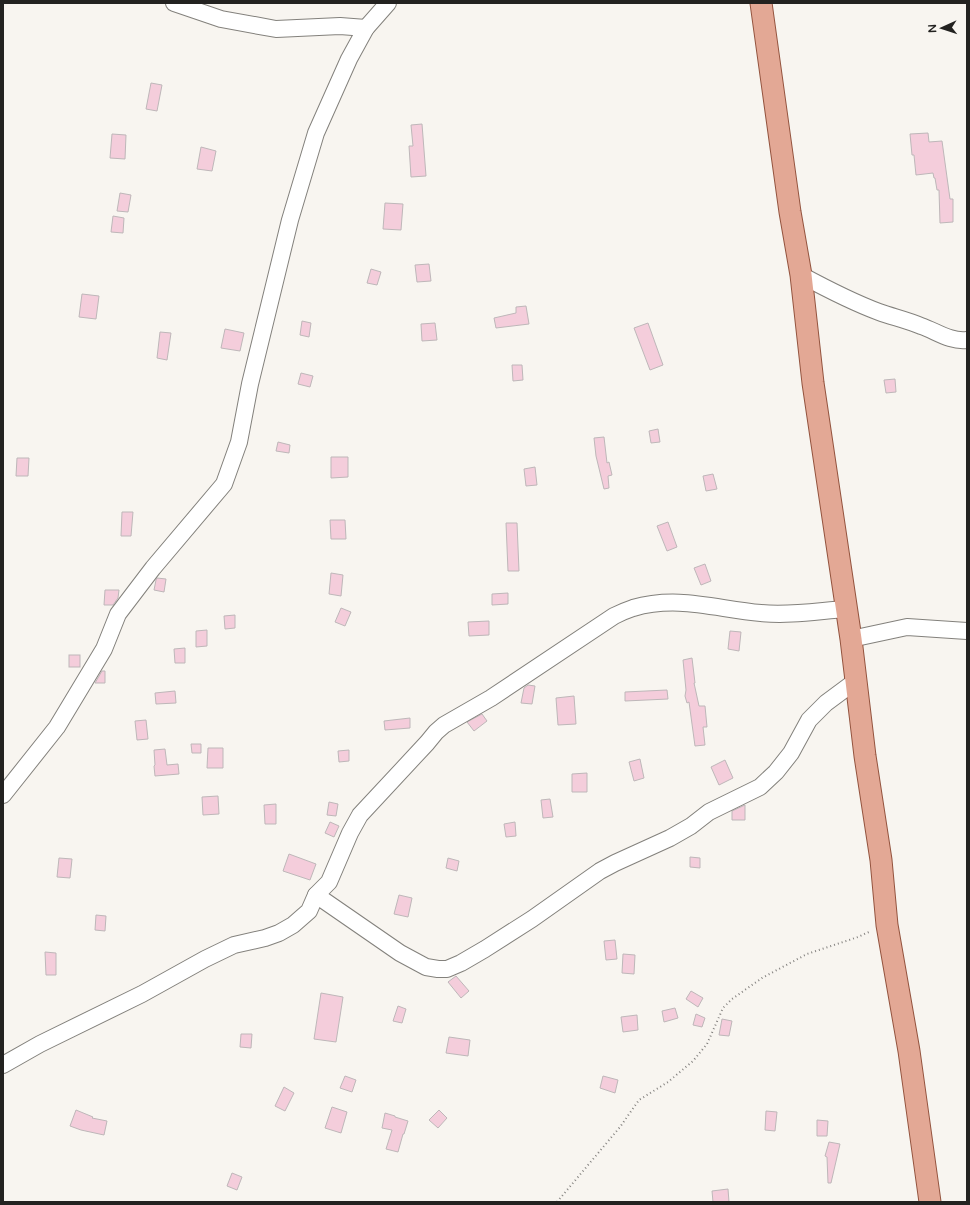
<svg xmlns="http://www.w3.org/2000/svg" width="970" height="1205" viewBox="0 0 970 1205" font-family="'Varela Round',sans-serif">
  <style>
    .building { fill: #f4cddb; stroke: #beb7b9 }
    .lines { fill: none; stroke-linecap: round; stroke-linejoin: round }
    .minor-casing { stroke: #83817c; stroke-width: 18 }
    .major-casing { stroke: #93533e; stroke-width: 23 }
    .path { stroke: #858380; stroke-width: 2; stroke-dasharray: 1 3; stroke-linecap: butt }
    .minor { stroke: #fff; stroke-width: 16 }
    .major { stroke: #e3a895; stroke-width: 21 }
  </style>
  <rect width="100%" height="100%" fill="#f8f5f0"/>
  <!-- building -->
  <g class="building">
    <polygon points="151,83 162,85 157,111 146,109"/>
    <polygon points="422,124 426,176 411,177 409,146 413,146 411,125"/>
    <polygon points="928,133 929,142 942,141 950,199 953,199 953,222 940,223 939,190 937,190 935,178 934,178 933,173 916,175 914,155 912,155 910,134"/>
    <polygon points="112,134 126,135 125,159 110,158"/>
    <polygon points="201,147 216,151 212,171 197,169"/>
    <polygon points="120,193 131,195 128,212 117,211"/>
    <polygon points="385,203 403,204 401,230 383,229"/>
    <polygon points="113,216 124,218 123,233 111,232"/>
    <polygon points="429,264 431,281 417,282 415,265"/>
    <polygon points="371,269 381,272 377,285 367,283"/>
    <polygon points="82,294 99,296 96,319 79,317"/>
    <polygon points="526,306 529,324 496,328 494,318 516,313 516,307"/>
    <polygon points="302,321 311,323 309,337 300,335"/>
    <polygon points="435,323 437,340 422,341 421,324"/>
    <polygon points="648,323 663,365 650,370 634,328"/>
    <polygon points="225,329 244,333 240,351 221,348"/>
    <polygon points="160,332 171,333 167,360 157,358"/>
    <polygon points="512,365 522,365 523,380 513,381"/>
    <polygon points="301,373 313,376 310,387 298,384"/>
    <polygon points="895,379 896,392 886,393 884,380"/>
    <polygon points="658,429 660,442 651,443 649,431"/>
    <polygon points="604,437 607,463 609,462 612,475 608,476 609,488 604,489 596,456 594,438"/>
    <polygon points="278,442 290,445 289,453 276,451"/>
    <polygon points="331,457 348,457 348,477 331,478"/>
    <polygon points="17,458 29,458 28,476 16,476"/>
    <polygon points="535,467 537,485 526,486 524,469"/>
    <polygon points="713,474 717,489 706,491 703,476"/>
    <polygon points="122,512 133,512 131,536 121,536"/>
    <polygon points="330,520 345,520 346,539 331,539"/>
    <polygon points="668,522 677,547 667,551 657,526"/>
    <polygon points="506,523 517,523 519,571 508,571"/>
    <polygon points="705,564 711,581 701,585 694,568"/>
    <polygon points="331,573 343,575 341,596 329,594"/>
    <polygon points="157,578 166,579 164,592 154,590 156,580"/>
    <polygon points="105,590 119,590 118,598 113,605 104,605"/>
    <polygon points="508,593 508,604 492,605 492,594"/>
    <polygon points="341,608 351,612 345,626 335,622"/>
    <polygon points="235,615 235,628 225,629 224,616"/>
    <polygon points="489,621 489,635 469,636 468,622"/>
    <polygon points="207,630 207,646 196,647 196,631"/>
    <polygon points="730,631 741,632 739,651 728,649"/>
    <polygon points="185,648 185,663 175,663 174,649"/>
    <rect x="69" y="655" width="11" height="12"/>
    <polygon points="692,658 695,683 694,683 699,706 705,706 707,727 703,727 705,745 695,746 689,702 687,703 685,696 686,690 683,660"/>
    <polygon points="102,671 105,671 105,683 95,683"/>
    <polygon points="528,685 535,686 532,704 521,703 524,688"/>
    <polygon points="667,690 668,699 625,701 625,692"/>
    <polygon points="175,691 176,703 156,704 155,693"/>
    <polygon points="574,696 576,724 558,725 556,698"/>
    <polygon points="482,714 487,721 474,731 467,722"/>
    <polygon points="410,718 410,728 385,730 384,721"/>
    <polygon points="146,720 148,739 137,740 135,721"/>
    <polygon points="191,744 201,744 201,753 192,753"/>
    <polygon points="208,748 223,748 223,768 207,768"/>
    <polygon points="165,749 167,765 178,764 179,774 155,776 154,766 155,765 154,750"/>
    <polygon points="349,750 349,761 339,762 338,751"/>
    <polygon points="640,759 644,778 634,781 629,762"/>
    <polygon points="725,760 733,778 719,785 711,767"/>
    <polygon points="587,773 587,792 572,792 572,774"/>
    <polygon points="218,796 219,814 203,815 202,797"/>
    <polygon points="550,799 553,817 543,818 541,800"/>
    <polygon points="329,802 338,804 336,816 327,815"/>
    <polygon points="276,804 276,824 265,824 264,805"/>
    <polygon points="745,805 745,820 732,820 732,811"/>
    <polygon points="330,822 339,826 334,837 325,833"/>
    <polygon points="515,822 516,836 506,837 504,824"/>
    <polygon points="289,854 316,864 310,880 283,871"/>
    <polygon points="690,857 700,858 700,868 690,867"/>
    <polygon points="59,858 72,859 70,878 57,877"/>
    <polygon points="448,858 459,861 457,871 446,868"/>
    <polygon points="399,895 412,898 408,917 394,914"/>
    <polygon points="96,915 106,916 105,931 95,930"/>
    <polygon points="615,940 617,959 606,960 604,941"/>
    <polygon points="45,952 56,953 56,975 46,975"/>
    <polygon points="623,954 635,955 634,974 622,973"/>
    <polygon points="456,976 469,991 461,998 448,982"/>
    <polygon points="691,991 703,998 698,1007 686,999"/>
    <polygon points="321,993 343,997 336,1042 314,1039"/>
    <polygon points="398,1006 406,1009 402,1023 393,1021"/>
    <polygon points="675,1008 678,1018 664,1022 662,1011"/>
    <polygon points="696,1014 705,1018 702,1027 693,1025"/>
    <polygon points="637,1015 638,1030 623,1032 621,1017"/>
    <polygon points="722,1019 732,1021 729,1036 719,1035"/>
    <polygon points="241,1034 252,1034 251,1048 240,1047"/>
    <polygon points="449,1037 470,1040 468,1056 446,1053"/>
    <polygon points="345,1076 356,1080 352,1092 340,1088"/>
    <polygon points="603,1076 618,1080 615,1093 600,1088"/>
    <polygon points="284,1087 294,1093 285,1111 275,1106"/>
    <polygon points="332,1107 347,1112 341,1133 325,1128"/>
    <polygon points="76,1110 93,1117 92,1118 107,1121 104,1135 81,1130 70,1126"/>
    <polygon points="439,1110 447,1118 438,1128 429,1120"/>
    <polygon points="766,1111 777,1112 775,1131 765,1130"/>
    <polygon points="385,1113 395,1116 395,1117 408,1121 404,1134 403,1134 398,1152 386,1149 392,1130 382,1128"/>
    <polygon points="817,1120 828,1121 827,1136 817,1136"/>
    <polygon points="829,1142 840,1144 831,1183 828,1183 827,1157 825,1156"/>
    <polygon points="232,1173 242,1177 237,1190 227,1186"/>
    <polygon points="728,1189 729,1202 713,1202 712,1191"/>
  </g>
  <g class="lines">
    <defs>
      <g id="minor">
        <polyline points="174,3 221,19 276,29 340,26 366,28"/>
        <path d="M801,275C827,289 852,302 879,312C893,317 907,320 921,326C936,331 950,342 967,340"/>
        <polyline points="851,639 907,627 967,631"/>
        <polyline points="3,795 57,727 104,649 118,614 153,568 224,484 239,442 250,384 290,220 316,133 349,59 366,28 388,3"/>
        <polyline points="316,895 400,953 426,967 438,969 447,969 461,963 485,949 532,919 600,871 615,863 670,838 691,826 709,812 760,787 776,772 791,753 809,720 826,703 857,680"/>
        <path d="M3,1065L40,1044L142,994L205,959L234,945L265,938L279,933L293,925L309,911L316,895L329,882L350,833L360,815L427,743L436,732L444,725L491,698L614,616C620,613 627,610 633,608C678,595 716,609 761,613C789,616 818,611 846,609"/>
      </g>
      <polyline id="major" points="761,3 790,212 801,275 813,383 851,639 865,756 881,860 887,925 909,1051 930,1202"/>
    </defs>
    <!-- minor casing -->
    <use href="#minor" class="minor-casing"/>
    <!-- major casing -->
    <use href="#major" class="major-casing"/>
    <!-- path -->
    <polyline class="path" points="557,1202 620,1127 639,1100 668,1082 693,1061 707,1044 723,1008 732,999 762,978 807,954 858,937 871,931"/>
    <!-- minor -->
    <use href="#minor" class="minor"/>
    <!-- major -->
    <use href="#major" class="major"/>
  </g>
  <!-- border -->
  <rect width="970" height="1205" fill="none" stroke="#232220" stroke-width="8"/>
  <!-- north arrow -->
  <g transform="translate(942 28) rotate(267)" stroke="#f8f5f0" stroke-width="3" paint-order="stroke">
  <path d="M0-3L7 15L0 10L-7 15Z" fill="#232220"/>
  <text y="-6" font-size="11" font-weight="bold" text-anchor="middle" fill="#232220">N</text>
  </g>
</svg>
